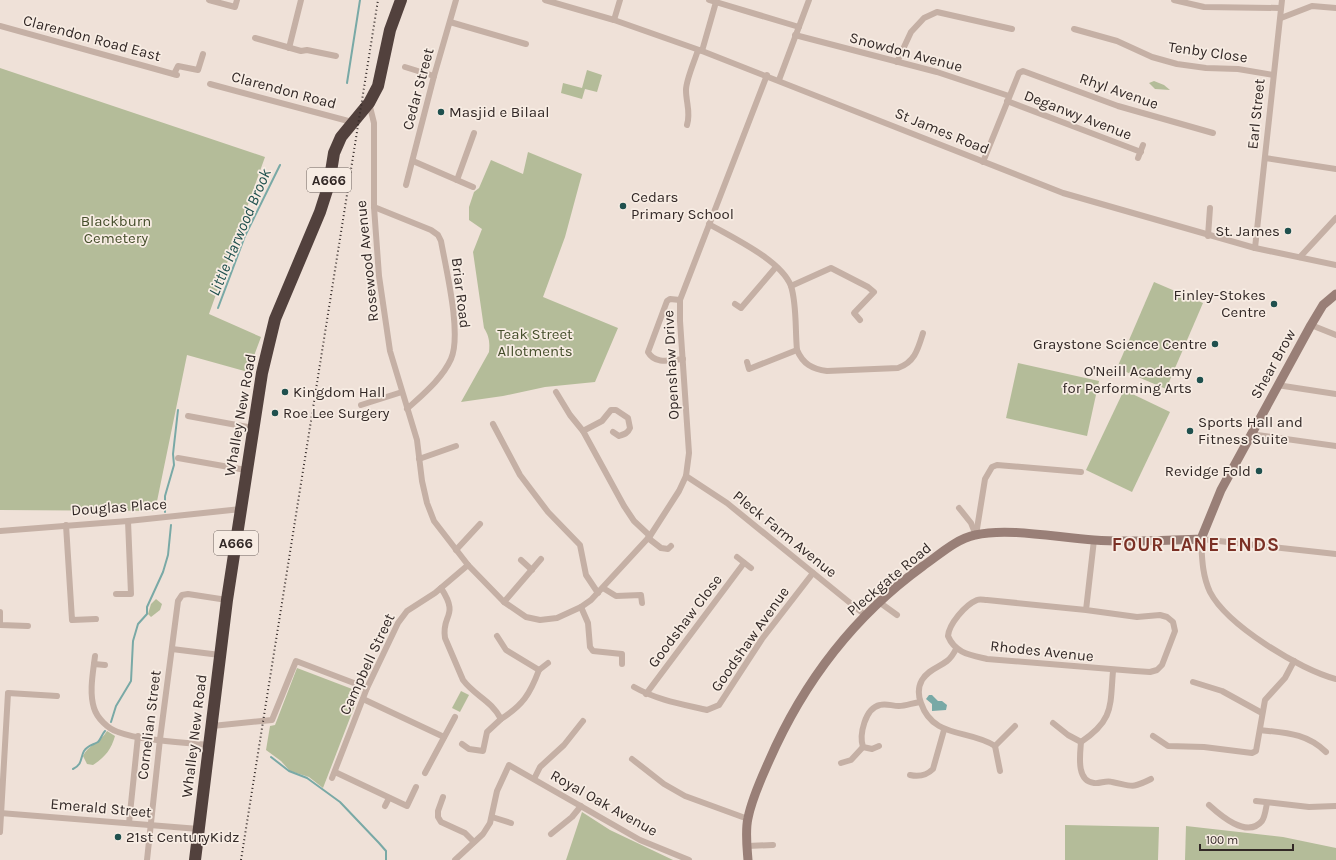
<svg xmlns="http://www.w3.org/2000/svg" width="1336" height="860" viewBox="0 0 1336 860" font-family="Karla,sans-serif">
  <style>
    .green { fill: #b4bc99 }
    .water { fill: #79a9a6 }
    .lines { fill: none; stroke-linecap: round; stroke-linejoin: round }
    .stream { stroke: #79a9a6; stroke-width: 2 }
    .street { stroke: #c5b0a5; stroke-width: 6 }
    .secondary { stroke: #997f77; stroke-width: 9 }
    .highway { stroke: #52413d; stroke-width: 12 }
    .rail { stroke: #322826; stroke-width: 2; stroke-dasharray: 1 3; stroke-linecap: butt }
    .poi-dot { fill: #1f504e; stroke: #f7ece3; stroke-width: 1.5 }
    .labels { text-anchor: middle; stroke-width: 3.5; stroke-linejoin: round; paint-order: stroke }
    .shield { fill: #f7ece3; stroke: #6d635f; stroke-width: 1 }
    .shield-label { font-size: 14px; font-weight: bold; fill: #322826 }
    .street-label { font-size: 15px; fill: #322826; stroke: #f7ece3 }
    .poi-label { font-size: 15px; fill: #322826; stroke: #f7ece3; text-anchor: start }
    .park-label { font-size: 15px; fill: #454e2b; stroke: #f7ece3 }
    .water-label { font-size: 16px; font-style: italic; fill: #1f504e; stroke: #f7ece3 }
    .district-label { font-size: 19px; font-weight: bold; letter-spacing: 1px; fill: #7b3025; stroke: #f7ece3 }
  </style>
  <rect width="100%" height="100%" fill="#efe1d8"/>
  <!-- green -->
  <g class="green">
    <polygon points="0,68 265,157 209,314 261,337 248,372 187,355 155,511 0,510"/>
    <polygon points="587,70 602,75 597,92 585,89 582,99 561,93 563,83 582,88"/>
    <polygon points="1154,81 1164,85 1170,90 1155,89 1149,83"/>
    <path d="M528,152L582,174L565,237L543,297L618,328L595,382L545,387L503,396L461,402L489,352C490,342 489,336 484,328L473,252L482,229L469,220V207L474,192L479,188L491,160L523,174Z"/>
    <polygon points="1154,282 1203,303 1166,389 1117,368"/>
    <polygon points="1018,363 1099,381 1087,436 1006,418"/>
    <polygon points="1124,390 1170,412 1132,492 1086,470"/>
    <polygon points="156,599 162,604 160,610 151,617 148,614 151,604"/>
    <polygon points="297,668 360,692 323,788 309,777 290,771 281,761 266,750 270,726 275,725"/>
    <polygon points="461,691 469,695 460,712 452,708"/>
    <path d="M107,731L115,736C111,750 105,757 93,765L87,764L83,756C88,745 101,742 107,731Z"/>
    <polygon points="582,812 610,830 673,860 566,860"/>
    <polygon points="1065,825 1159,827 1158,860 1065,860"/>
    <polygon points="1186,826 1283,837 1336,848 1336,860 1185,860"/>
  </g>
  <!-- water -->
  <polygon class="water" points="929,695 932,695 938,701 942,701 947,705 946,710 932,711 932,704 926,699"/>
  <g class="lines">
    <!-- stream -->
    <g class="stream">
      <polyline points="347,83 360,0"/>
      <polyline points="218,308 245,236 280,165"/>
      <polyline points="165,512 165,496 174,465 173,454 178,410"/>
      <polyline points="111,722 116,706 131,681 133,641 138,624 147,614 147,607 163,572 168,555 171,525"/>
      <polyline points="271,757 289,771 307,778 340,802 379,843 386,851 386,860"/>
      <path d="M73,769C83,764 80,758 84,751C88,745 93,745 98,742C101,739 102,734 105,731"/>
    </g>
    <!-- street -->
    <g class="street">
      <polyline points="209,0 235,7 237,0"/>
      <polyline points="545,0 614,20 702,51 1063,193 1255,248 1336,265"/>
      <polyline points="709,0 799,27"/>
      <polyline points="1174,0 1204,7 1281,8"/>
      <polyline points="1281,18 1312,6 1336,8"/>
      <polyline points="614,20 620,0"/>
      <polyline points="450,22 526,44"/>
      <polyline points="0,26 177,75"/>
      <polyline points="1074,29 1117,41 1152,57 1177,64 1206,68 1238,69 1273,75"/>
      <polyline points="795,35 937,72 1009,96"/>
      <polyline points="255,38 301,51 307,50 336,56"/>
      <polyline points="289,48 301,0"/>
      <polyline points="702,51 716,2"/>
      <polyline points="897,62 911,32 924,18 937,12 1012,29"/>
      <polyline points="405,67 434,76"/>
      <polyline points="174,74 178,66 198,70 203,54"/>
      <polyline points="779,80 809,0"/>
      <polyline points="210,84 352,122"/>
      <polyline points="1007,101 1141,152"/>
      <polyline points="369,103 374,123 374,207 379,276 390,351 417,440 422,481 427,503 434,521 468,565 504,602 526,617 540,620 557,618 581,607 591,600 650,536 679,491 686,476 689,453 680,321 680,300 767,75"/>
      <path d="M687,125C691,112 686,103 686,90C686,80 695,60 698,50"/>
      <polyline points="1138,158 1143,145"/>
      <polyline points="1265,158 1336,169"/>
      <polyline points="413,161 473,187"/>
      <polyline points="983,162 1019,73 1023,71 1118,106 1213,133"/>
      <polyline points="457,180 474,133"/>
      <polyline points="406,185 434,76 456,0"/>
      <path d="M374,207L431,230L438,235L441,241C446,269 462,334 451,359C442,379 422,395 407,409"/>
      <path d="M709,224C733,238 781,260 791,286C797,305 795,330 797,350C803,364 812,369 827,371L898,368C915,362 918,349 923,333"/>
      <polyline points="1208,236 1210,208"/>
      <polyline points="1255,248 1282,0"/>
      <polyline points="1300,257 1336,218"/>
      <polyline points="791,286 831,268 868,287 874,292 854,313 860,320"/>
      <path d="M680,300L670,299L667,301L648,352C655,365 671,360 683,359"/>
      <polyline points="735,304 741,308 776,267"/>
      <polyline points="1311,325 1336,335"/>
      <polyline points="747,362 749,369 797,350"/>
      <polyline points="1277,385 1336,394"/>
      <polyline points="556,392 570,415 583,431 624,506 634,521 650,536"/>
      <polyline points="361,405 402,392"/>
      <polyline points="188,416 253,428"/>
      <polyline points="493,424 520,475 548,512 580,545 586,575 598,593"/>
      <path d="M583,431L602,421L611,410H616L628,418L630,428C628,433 625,434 619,436L613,432"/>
      <polyline points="1250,434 1336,446"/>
      <polyline points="178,458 246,470"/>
      <polyline points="419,459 456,446"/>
      <polyline points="686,476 727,503 865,615"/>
      <polyline points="959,508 971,523 975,533"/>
      <polyline points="66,525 72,620 96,619"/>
      <polyline points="0,531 128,521 241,509"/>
      <polyline points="976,535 985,479 992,467 997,465 1081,472"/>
      <polyline points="648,538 661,548 668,549 671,546"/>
      <polyline points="456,550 480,524"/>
      <path d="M1336,554L1201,539C1202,557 1202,575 1210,592C1227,625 1300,670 1336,679"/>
      <polyline points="737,557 751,568"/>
      <polyline points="521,560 532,570"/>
      <path d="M441,588C460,617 441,614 445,638L463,680C475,696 491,700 501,719L487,732L483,751L469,749L462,744"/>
      <polyline points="603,588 616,596 641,595 642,603"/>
      <polyline points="116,594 131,594 128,521"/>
      <polyline points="504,602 541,559"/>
      <polyline points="879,602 897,615"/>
      <polyline points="581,607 588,623 590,647 593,651 622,654 622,664"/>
      <path d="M1086,610L987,600C984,600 980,599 977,600C965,605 949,624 948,636C955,653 970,655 987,659L1135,671L1150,672L1157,670L1162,665L1175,631L1173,622L1167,617L1160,615L1137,617L1086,610L1094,540"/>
      <polyline points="0,612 0,625 28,626"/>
      <path d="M497,636L506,650L539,670C530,694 523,705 501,719"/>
      <polyline points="172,649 220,655"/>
      <path d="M956,649C954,653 951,658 947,661C938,668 929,669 922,680C918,687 918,695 921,703C933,739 969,729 995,746L1015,726"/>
      <path d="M95,656C93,673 89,692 94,708C97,718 108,729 118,732C142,741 182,742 209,745"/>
      <polyline points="94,664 105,665"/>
      <polyline points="539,670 548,663"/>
      <path d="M1113,671C1110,706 1114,720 1081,742C1080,755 1076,781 1094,783C1100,784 1106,780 1112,782C1133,786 1131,789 1151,779"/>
      <polyline points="1193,682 1222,691 1262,713"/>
      <path d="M634,687C657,700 681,704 707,710L719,705L762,639L813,573"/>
      <polyline points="646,694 744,563"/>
      <polyline points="363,699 444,737"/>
      <polyline points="1053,723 1068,735 1081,742"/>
      <polyline points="212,726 272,720 296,661 367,688"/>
      <path d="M1260,730C1286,733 1306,733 1326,752"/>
      <polyline points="1153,736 1168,746 1204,747 1252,753 1256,751 1265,700 1285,678 1294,661"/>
      <path d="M879,746L872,749L863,747C859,735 865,708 880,705C886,703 892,706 899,706C905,706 913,703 920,702"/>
      <polyline points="995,746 1000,771"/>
      <polyline points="632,759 664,784 685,796 748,819"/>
      <polyline points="841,763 851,760 863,747"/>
      <polyline points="335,772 407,806 416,787"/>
      <polyline points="425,773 455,717"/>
      <path d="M910,775C919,777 926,776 933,769L944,730"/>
      <polyline points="332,778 367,688 398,623 407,611 435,593 468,565"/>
      <polyline points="534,779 540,767 564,745 583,721"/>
      <polyline points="443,797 438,811 438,817 441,822 465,833 474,842"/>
      <polyline points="1256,801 1309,807 1336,806"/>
      <path d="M1209,805C1220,815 1247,839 1262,821C1265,817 1266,808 1267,803"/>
      <polyline points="385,806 389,798"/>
      <polyline points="0,813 199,829"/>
      <polyline points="492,817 511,823"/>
      <polyline points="129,823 138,736"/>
      <polyline points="0,832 8,693 57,696"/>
      <polyline points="551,834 572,817 581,806"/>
      <polyline points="747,846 773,845"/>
      <polyline points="147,860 160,739 178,601 182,595 188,594 227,600"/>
      <polyline points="455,860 483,834 490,823 497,791 509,765 640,840 689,860"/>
    </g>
    <!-- secondary -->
    <path class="secondary" d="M748,860C747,847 745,831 748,818C752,798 761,779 769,761C803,683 854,616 923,566C939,555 956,539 975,535C1009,527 1059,538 1094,540C1130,543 1165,540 1201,539L1221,490L1311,325L1323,305L1336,294"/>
    <!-- highway -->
    <polyline class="highway" points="195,860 227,600 262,373 275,319 320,212 329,184 334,153 341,137 369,103 378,86 390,30 401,0"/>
    <!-- rail -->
    <polyline class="rail" points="241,860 378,0"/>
  </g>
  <!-- markers -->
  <g class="poi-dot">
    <circle cx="441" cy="112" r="4"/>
    <circle cx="623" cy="206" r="4"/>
    <circle cx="1288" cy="231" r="4"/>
    <circle cx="1274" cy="304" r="4"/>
    <circle cx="1215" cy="344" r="4"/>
    <circle cx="1200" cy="380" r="4"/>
    <circle cx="285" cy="392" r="4"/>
    <circle cx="275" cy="413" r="4"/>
    <circle cx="1190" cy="431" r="4"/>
    <circle cx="1259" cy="471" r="4"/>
    <circle cx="118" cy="837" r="4"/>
  </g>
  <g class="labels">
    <!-- shield labels -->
    <g class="shield">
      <rect x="307" y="168" width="44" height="24" rx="3"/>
      <rect x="214" y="531" width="44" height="24" rx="3"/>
    </g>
    <g class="shield-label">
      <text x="329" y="185">A666</text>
      <text x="236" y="548">A666</text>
    </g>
    <!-- street labels -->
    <g class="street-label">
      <text transform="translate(92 38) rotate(15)" y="5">Clarendon Road East</text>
      <text transform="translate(906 52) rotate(15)" y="5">Snowdon Avenue</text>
      <text transform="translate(1208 52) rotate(8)" y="5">Tenby Close</text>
      <text transform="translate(418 89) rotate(-75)" y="5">Cedar Street</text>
      <text transform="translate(284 90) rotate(15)" y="5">Clarendon Road</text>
      <text transform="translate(1119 91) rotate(19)" y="5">Rhyl Avenue</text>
      <text transform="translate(1256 114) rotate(-84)" y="5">Earl Street</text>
      <text transform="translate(1078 115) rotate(21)" y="5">Deganwy Avenue</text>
      <text transform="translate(942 131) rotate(22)" y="5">St James Road</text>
      <text transform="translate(367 261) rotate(-96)" y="5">Rosewood Avenue</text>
      <text transform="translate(461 293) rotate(83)" y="5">Briar Road</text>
      <text transform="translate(1273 364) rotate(-61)" y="5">Shear Brow</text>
      <text transform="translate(671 365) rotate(-93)" y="5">Openshaw Drive</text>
      <text transform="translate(240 415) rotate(-80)" y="5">Whalley New Road</text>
      <text transform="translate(119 507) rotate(-4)" y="5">Douglas Place</text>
      <text transform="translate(785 534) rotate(39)" y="5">Pleck Farm Avenue</text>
      <text transform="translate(889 579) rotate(-40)" y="5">Pleckgate Road</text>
      <text transform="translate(685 621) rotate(-53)" y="5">Goodshaw Close</text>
      <text transform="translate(750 639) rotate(-55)" y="5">Goodshaw Avenue</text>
      <text transform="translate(1042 651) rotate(6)" y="5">Rhodes Avenue</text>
      <text transform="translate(367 664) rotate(-65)" y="5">Campbell Street</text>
      <text transform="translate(149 725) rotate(-83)" y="5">Cornelian Street</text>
      <text transform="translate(194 736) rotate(-83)" y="5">Whalley New Road</text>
      <text transform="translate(604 803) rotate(29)" y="5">Royal Oak Avenue</text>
      <text transform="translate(101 808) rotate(5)" y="5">Emerald Street</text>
    </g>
    <!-- poi labels -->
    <g class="poi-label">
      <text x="449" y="117">Masjid e Bilaal</text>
      <text x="631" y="202">Cedars<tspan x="631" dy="17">Primary School</tspan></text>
      <text x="1280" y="236" text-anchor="end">St. James</text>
      <text x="1266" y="300" text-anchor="end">Finley-Stokes<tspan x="1266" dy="17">Centre</tspan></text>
      <text x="1207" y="349" text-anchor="end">Graystone Science Centre</text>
      <text x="1192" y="376" text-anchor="end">O'Neill Academy<tspan x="1192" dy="17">for Performing Arts</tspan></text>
      <text x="293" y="397">Kingdom Hall</text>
      <text x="283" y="418">Roe Lee Surgery</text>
      <text x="1198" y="427">Sports Hall and<tspan x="1198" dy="17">Fitness Suite</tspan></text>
      <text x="1251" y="476" text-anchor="end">Revidge Fold</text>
      <text x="126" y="842">21st CenturyKidz</text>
    </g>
    <!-- park labels -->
    <g class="park-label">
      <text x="116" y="226">Blackburn<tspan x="116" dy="17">Cemetery</tspan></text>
      <text x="535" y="339">Teak Street<tspan x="535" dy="17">Allotments</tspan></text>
    </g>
    <!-- water labels -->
    <g class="water-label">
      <text transform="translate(239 232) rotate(-67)" y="6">Little Harwood Brook</text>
    </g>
    <!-- district labels -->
    <g class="district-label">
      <text x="1196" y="551">FOUR LANE ENDS</text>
    </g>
  </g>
  <!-- scale -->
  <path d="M1200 844v6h93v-6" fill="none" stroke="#322826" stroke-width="2"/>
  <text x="1206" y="844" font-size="12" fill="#322826" stroke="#f7ece3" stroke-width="3" paint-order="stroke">100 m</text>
</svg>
